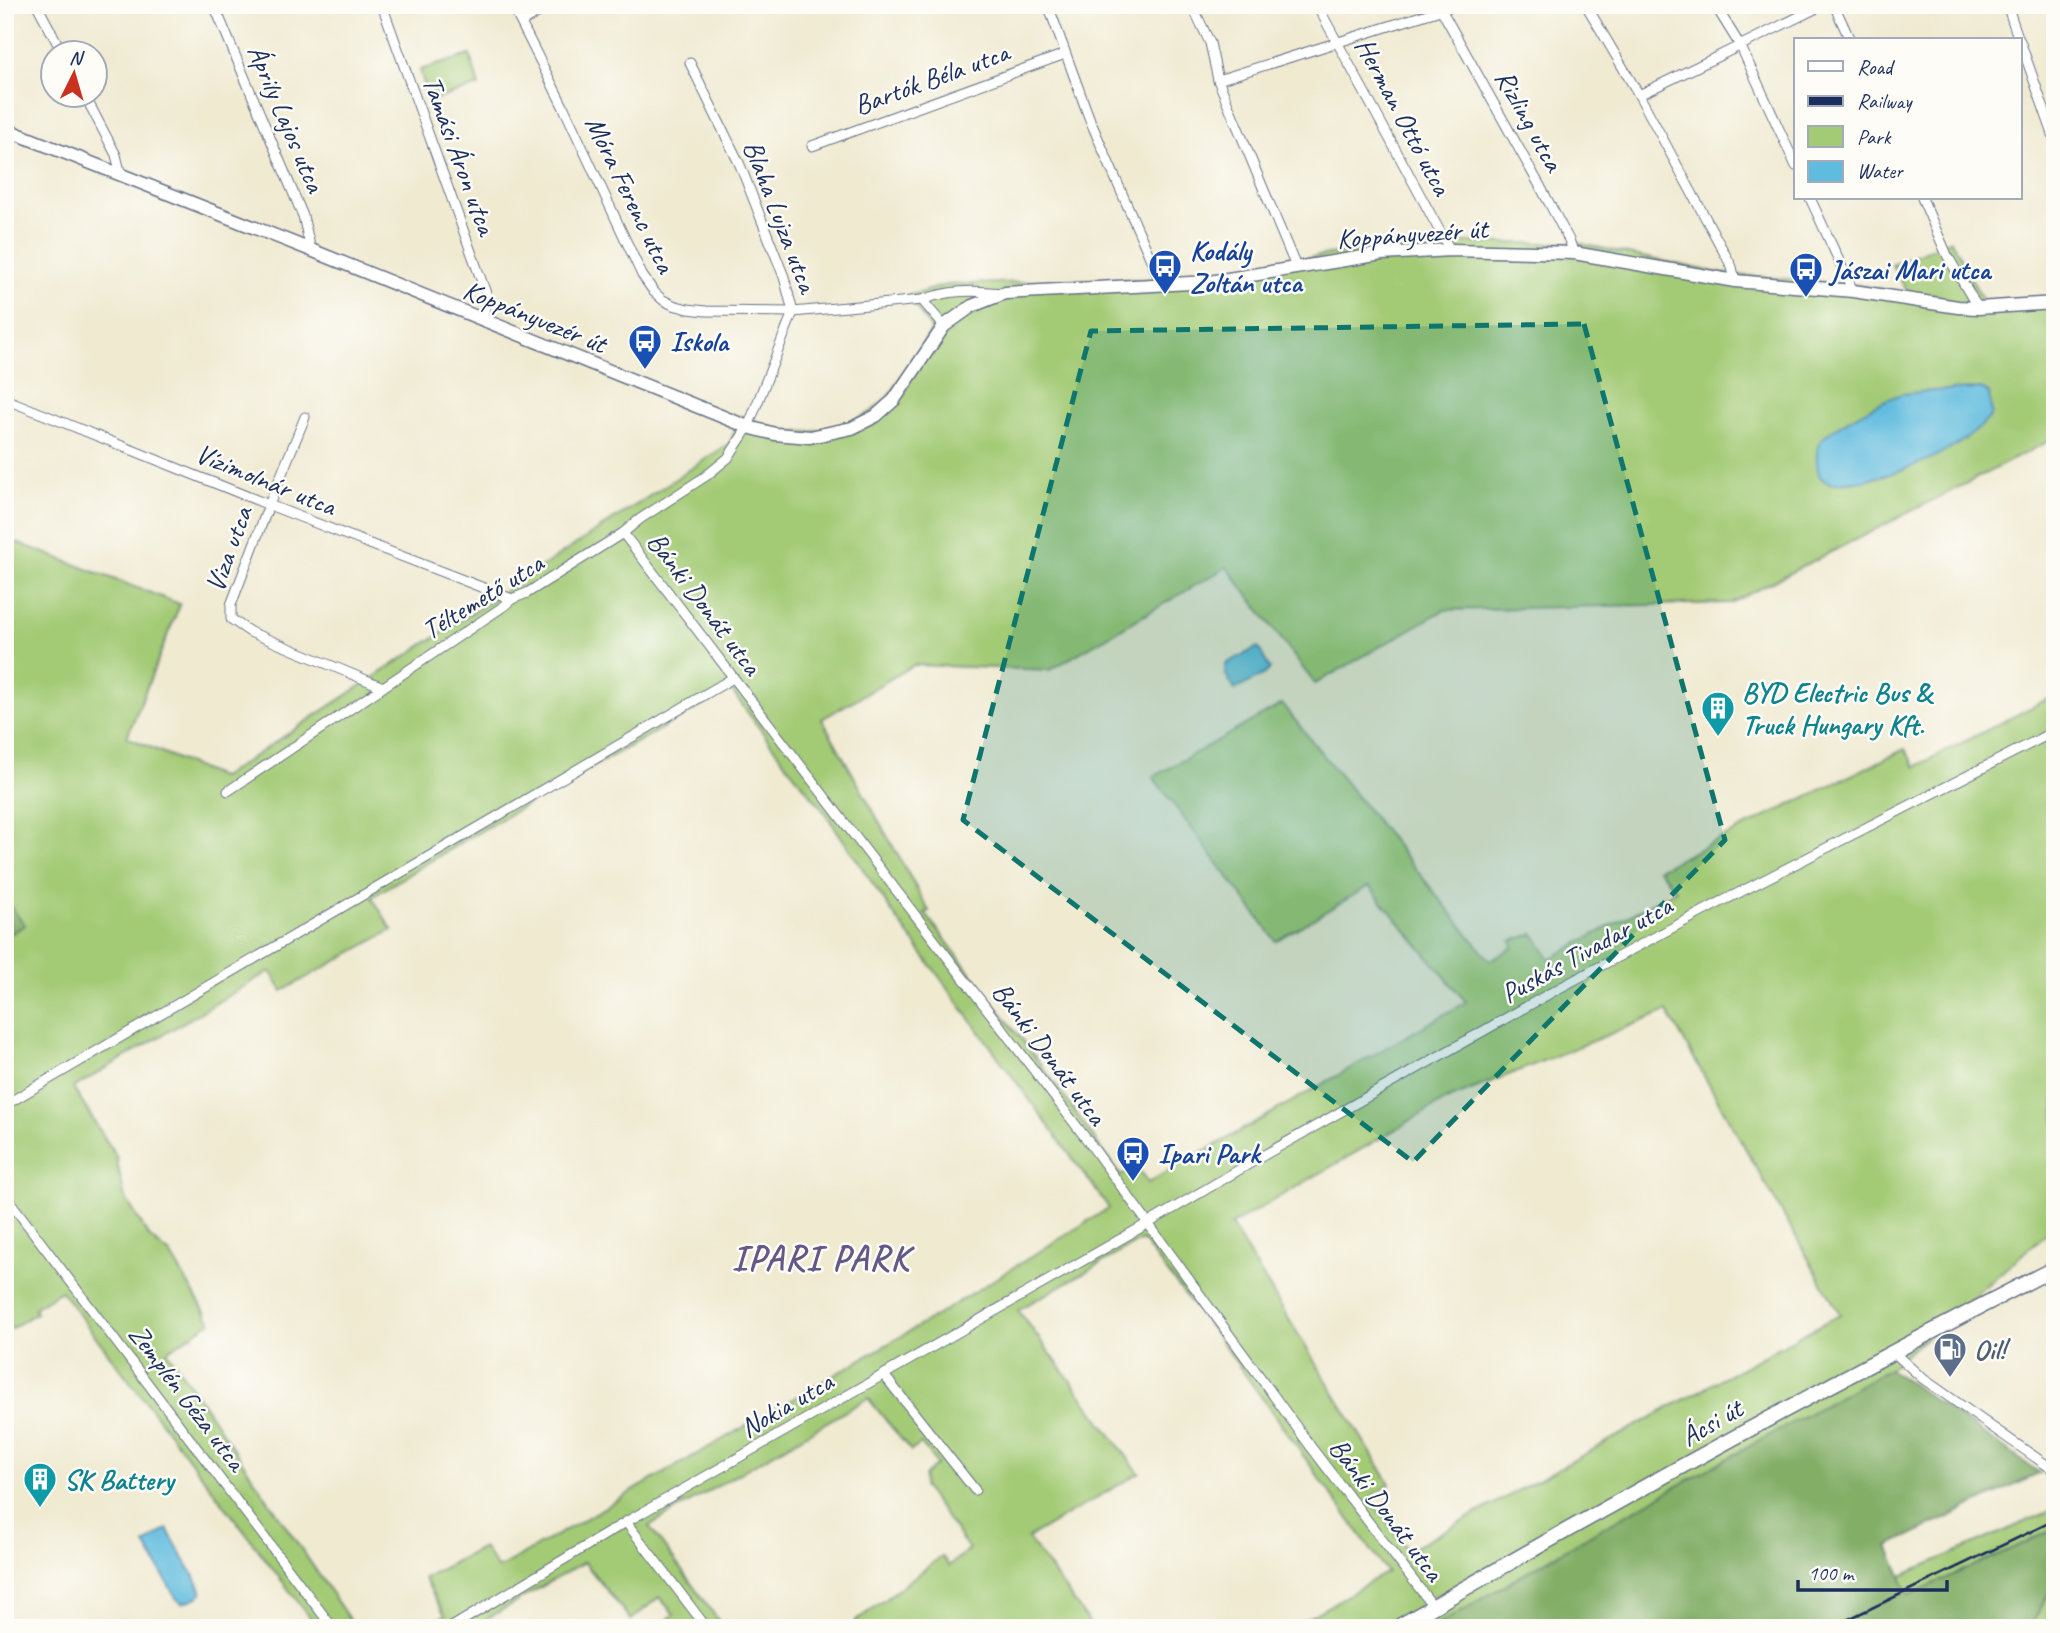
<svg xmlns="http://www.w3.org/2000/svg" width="2060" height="1633" viewBox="0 0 2060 1633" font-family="Caveat,sans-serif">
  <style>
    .green { fill: #a3ca75; stroke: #5f7c6a; stroke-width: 2; fill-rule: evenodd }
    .forest { fill: #82ae66; stroke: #4e6e62; stroke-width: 2 }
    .water { fill: #60bcde; stroke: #3e769e; stroke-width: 2 }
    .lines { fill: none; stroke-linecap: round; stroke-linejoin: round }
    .minor-casing { stroke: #667086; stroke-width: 11 }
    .tertiary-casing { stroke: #667086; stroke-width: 15 }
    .primary-casing { stroke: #667086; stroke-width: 17 }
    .minor { stroke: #fff; stroke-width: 9 }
    .tertiary { stroke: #fff; stroke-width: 12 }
    .primary { stroke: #fff; stroke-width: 14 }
    .rail { stroke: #1b2f5e; stroke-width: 2.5 }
    .marked { fill: #0f766e; fill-opacity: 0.2; stroke: #0f766e; stroke-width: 5; stroke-dasharray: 14 9; stroke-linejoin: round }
    .labels { text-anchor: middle; stroke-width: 5; stroke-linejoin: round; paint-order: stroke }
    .street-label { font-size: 28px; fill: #1b2f5e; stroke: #fdfcf7 }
    .transit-label { font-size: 28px; font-weight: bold; fill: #164399; stroke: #fdfcf7; text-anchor: start }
    .culture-label { font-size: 28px; font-weight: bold; fill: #0d838f; stroke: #fdfcf7; text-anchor: start }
    .service-label { font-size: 28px; font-weight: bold; fill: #4e5e75; stroke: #fdfcf7; text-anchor: start }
    .district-label { font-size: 35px; font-weight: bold; letter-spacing: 2px; fill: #635888; stroke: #fdfcf7 }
  </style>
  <rect width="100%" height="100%" fill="#fdfcf7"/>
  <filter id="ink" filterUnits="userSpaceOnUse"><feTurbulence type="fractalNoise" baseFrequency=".0143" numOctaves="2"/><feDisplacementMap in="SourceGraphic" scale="14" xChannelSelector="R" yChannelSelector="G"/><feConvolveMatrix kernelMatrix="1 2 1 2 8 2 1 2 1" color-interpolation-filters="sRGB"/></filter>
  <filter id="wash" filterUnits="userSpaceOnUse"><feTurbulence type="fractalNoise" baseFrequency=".00686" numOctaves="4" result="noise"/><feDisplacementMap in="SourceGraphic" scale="28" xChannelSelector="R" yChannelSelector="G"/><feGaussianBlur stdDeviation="1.57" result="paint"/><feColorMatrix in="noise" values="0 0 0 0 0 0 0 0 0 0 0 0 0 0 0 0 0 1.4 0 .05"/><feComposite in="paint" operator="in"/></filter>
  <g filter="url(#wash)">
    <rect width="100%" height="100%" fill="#f0ead1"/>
    <!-- green -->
    <g class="green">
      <polygon points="470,55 479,86 429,101 420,70"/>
      <path d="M1951,240L1983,301L2032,298L2035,302L2055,300V438L1731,603L1444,610L1315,684L1227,567L1050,670L914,665L822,719L929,911L925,913L1048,1074L1121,1176L1137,1167L1148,1183L1194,1155L1200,1154L1466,1002L1369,886L1276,941L1153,777L1282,704L1490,961L1513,947L1511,941L1534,934L1550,959L1676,890L1658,869L1905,749L1915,767L2055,695V1226L1889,1369L1595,1532L1433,1628H1291L1387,1572L1221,1341L1142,1240L1018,1310L1139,1473L1028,1538L1093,1628H847L942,1556L949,1566L969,1549L923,1486L924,1476L937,1464L921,1444L911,1451L868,1398L649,1526L724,1628H668L664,1623L674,1614L659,1597L631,1620L584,1562L471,1628H423L445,1615L424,1578L483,1547L498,1569L931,1319L1109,1208L894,915L821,807L789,768L731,690C610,757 489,823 372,897L392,930L282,991L270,971L73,1088L116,1156L124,1195L149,1237L170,1254L211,1322L167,1351L355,1628H318L61,1291L34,1308L36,1313L9,1330L5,1324V937L25,925L5,900V538L180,604L127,737L221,778L730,443L741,416L779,430L811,432L845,425L871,412L889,396L932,330L908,296L946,285L1105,279L1182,280L1347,251L1434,243H1577L1723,274L1860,285L1909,295L1892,265ZM1667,1011L1840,1314L1408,1551L1370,1498L1390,1484L1231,1225L1446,1100Z"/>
      <polygon points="2055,1509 2055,1529 1909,1596 1901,1576"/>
      <polygon points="2055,1583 2055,1614 2045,1628 2029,1628"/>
    </g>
    <!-- forest -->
    <g class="forest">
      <polygon points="5,900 25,925 5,937"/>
      <polygon points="1889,1369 2040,1473 1888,1546 1909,1595 2055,1529 2055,1583 2029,1628 1433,1628 1595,1532"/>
    </g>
    <!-- water -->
    <g class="water">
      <path d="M1981,389L1989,393L1992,414C1966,450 1888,481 1844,482C1839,483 1832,484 1827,482C1824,481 1822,478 1819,476C1817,465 1814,448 1822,439C1831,428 1889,396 1903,394C1929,390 1955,390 1981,389Z"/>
      <path d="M1258,647L1270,669L1265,674L1235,690C1231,682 1221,673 1227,663Z"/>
      <polygon points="167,1529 200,1587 202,1593 198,1597 182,1603 177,1599 145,1544"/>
    </g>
  </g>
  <g filter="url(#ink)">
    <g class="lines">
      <defs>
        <g id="minor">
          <polyline points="37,5 62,52"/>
          <polyline points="214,5 303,216 311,250"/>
          <polyline points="382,5 487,296 483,321"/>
          <path d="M512,5L564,108L642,275L654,292L663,300L673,305L688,309L706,311L793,312L922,300C948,290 973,290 1001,293"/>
          <polyline points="1048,5 1090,120 1162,285"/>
          <polyline points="1192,5 1210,43 1218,80 1296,267"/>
          <polyline points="1317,5 1450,250"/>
          <polyline points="1586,5 1639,95 1732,267 1735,281"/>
          <polyline points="1715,5 1741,47 1796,166"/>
          <polyline points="1834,5 1850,40"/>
          <polyline points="2007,5 2019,40"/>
          <polyline points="1442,11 1540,186 1569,240 1574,253"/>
          <polyline points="521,22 552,5"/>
          <polyline points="2020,41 2055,140"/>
          <polyline points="1218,80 1456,5"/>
          <polyline points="84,94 116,155 121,175"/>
          <polyline points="1639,95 1823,5"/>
          <polyline points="812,146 1065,54"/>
          <polyline points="1810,198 1853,291"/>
          <polyline points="1922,198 1947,255 1978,308"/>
          <polyline points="922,300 944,326"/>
          <polyline points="5,399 269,505 512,599"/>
          <polyline points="305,417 269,505 231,605 231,619 250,632 383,687"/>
          <polyline points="623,533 1088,1141 1311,1447 1433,1606"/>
          <polyline points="228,791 504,606 512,599 527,593 623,533 640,519 706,476 728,458 748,427 793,312 784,277 740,165 690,63"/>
          <polyline points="5,1105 733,678"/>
          <polyline points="5,1195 333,1628"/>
          <polyline points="1892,1351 1922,1378 2055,1471"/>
          <polyline points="884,1375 975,1490"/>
          <polyline points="626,1522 707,1628"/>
          <polyline points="450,1628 626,1522 1147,1224 1259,1158 1554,991 1713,906 2055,731"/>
        </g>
        <polyline id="tertiary" points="5,129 311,250 748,427 775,434 810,437 852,428 876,416 894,400 944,326 972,306 1005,293 1209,282 1382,254 1450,250 1574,253 1735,281 1853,291 1958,307 1978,308 2055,303"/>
        <path id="primary" d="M1396,1628C1613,1502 1832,1382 2055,1268"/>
      </defs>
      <!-- minor casing -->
      <use href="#minor" class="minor-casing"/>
      <!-- tertiary casing -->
      <use href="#tertiary" class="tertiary-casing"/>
      <!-- primary casing -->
      <use href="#primary" class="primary-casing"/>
      <!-- minor -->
      <use href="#minor" class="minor"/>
      <!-- tertiary -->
      <use href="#tertiary" class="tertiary"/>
      <!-- primary -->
      <use href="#primary" class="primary"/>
      <!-- rail -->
      <polyline class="rail" points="1830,1628 2055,1520"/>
    </g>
  </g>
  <!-- marked area -->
  <path class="marked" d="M1584,324L1725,840L1413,1162L963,820L1091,331Z"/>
  <!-- icons -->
  <defs>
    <symbol id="bus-pin" viewBox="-11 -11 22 30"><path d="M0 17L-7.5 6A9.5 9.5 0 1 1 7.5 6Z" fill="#1a4fb4" stroke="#fdfcf7"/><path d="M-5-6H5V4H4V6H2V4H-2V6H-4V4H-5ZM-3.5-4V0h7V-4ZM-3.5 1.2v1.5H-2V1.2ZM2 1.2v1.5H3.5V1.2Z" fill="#fff"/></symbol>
    <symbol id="building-pin" viewBox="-11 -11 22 30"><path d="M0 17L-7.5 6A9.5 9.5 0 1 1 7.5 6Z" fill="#0f9aa8" stroke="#fdfcf7"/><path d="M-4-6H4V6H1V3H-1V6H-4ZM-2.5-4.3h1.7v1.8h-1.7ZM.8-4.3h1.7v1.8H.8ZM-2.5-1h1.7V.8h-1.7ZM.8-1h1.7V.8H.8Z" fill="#fff"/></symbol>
    <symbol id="fuel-pin" viewBox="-11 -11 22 30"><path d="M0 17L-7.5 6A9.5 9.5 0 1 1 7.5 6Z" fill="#5c6f8a" stroke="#fdfcf7"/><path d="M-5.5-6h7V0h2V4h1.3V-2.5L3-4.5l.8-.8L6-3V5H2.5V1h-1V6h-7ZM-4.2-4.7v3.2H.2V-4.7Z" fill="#fff"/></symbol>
  </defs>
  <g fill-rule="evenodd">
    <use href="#bus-pin" x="1146" y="247" width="38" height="52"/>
    <use href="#bus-pin" x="1787" y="250" width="38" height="52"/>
    <use href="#bus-pin" x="626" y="322" width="38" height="52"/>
    <use href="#building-pin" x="1699" y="689" width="38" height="52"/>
    <use href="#bus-pin" x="1114" y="1134" width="38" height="52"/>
    <use href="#fuel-pin" x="1931" y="1330" width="38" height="52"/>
    <use href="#building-pin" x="21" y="1460" width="38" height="52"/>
  </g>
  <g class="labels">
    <!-- street labels -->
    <g class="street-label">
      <text transform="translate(931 78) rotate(-20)" y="10">Bartók Béla utca</text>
      <text transform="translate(1404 116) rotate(62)" y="10">Herman Ottó utca</text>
      <text transform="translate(287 118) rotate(67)" y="10">Áprily Lajos utca</text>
      <text transform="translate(1530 120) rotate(61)" y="10">Rizling utca</text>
      <text transform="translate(460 155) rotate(70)" y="10">Tamási Áron utca</text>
      <text transform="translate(631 194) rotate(64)" y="10">Móra Ferenc utca</text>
      <text transform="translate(781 216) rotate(69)" y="10">Blaha Lujza utca</text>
      <text transform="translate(1412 233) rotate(-4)" y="10">Koppányvezér út</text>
      <text transform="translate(535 316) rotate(22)" y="10">Koppányvezér út</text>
      <text transform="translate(266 479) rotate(22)" y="10">Vízimolnár utca</text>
      <text transform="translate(228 549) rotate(-70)" y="10">Viza utca</text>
      <text transform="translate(482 596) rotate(-32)" y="10">Téltemető utca</text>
      <text transform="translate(705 603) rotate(53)" y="10">Bánki Donát utca</text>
      <text transform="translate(1586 949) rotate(-29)" y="10">Puskás Tivadar utca</text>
      <text transform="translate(1050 1053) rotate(53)" y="10">Bánki Donát utca</text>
      <text transform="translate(188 1397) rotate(53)" y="10">Zemplén Géza utca</text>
      <text transform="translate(786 1404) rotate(-30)" y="10">Nokia utca</text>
      <text transform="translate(1711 1422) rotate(-30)" y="10">Ácsi út</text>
      <text transform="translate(1387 1509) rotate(53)" y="10">Bánki Donát utca</text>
    </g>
    <!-- transit labels -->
    <g class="transit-label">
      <text x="1190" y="260">Kodály<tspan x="1190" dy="32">Zoltán utca</tspan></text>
      <text x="1830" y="279">Jászai Mari utca</text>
      <text x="670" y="351">Iskola</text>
      <text x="1158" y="1163">Ipari Park</text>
    </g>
    <!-- culture labels -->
    <g class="culture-label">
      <text x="1742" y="702">BYD Electric Bus &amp;<tspan x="1742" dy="32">Truck Hungary Kft.</tspan></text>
      <text x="64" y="1489">SK Battery</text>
    </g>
    <!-- service labels -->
    <g class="service-label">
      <text x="1974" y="1359">Oil!</text>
    </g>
    <!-- district labels -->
    <g class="district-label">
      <text x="821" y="1270">IPARI PARK</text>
    </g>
  </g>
  <!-- margin -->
  <rect width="2060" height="1633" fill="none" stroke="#fdfcf7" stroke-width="28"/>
  <!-- legend -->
  <rect x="1794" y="38" width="228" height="161" fill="#fdfcf7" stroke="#a3aaba" stroke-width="2"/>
  <rect x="1808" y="61" width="35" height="10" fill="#ffffff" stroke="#a3aaba" stroke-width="2"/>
  <text x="1857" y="74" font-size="21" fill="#1b2f5e">Road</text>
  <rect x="1808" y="96" width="35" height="10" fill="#1b2f5e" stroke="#a3aaba" stroke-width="2"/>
  <text x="1857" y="108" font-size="21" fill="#1b2f5e">Railway</text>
  <rect x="1808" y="126" width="35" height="21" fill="#a3ca75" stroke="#a3aaba" stroke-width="2"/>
  <text x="1857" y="144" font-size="21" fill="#1b2f5e">Park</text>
  <rect x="1808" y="161" width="35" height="21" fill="#60bcde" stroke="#a3aaba" stroke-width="2"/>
  <text x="1857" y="178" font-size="21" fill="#1b2f5e">Water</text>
  <!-- north arrow -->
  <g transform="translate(74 74) rotate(5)"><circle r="33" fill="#fdfcf7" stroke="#a3aaba" stroke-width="2"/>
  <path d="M0-5L12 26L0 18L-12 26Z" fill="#c8321e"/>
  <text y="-10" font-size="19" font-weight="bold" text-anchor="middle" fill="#1b2f5e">N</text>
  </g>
  <!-- scale -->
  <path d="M1798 1580v10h149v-10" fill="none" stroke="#1b2f5e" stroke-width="3.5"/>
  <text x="1808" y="1580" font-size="21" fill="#1b2f5e" stroke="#fdfcf7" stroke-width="5" paint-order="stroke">100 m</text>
</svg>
